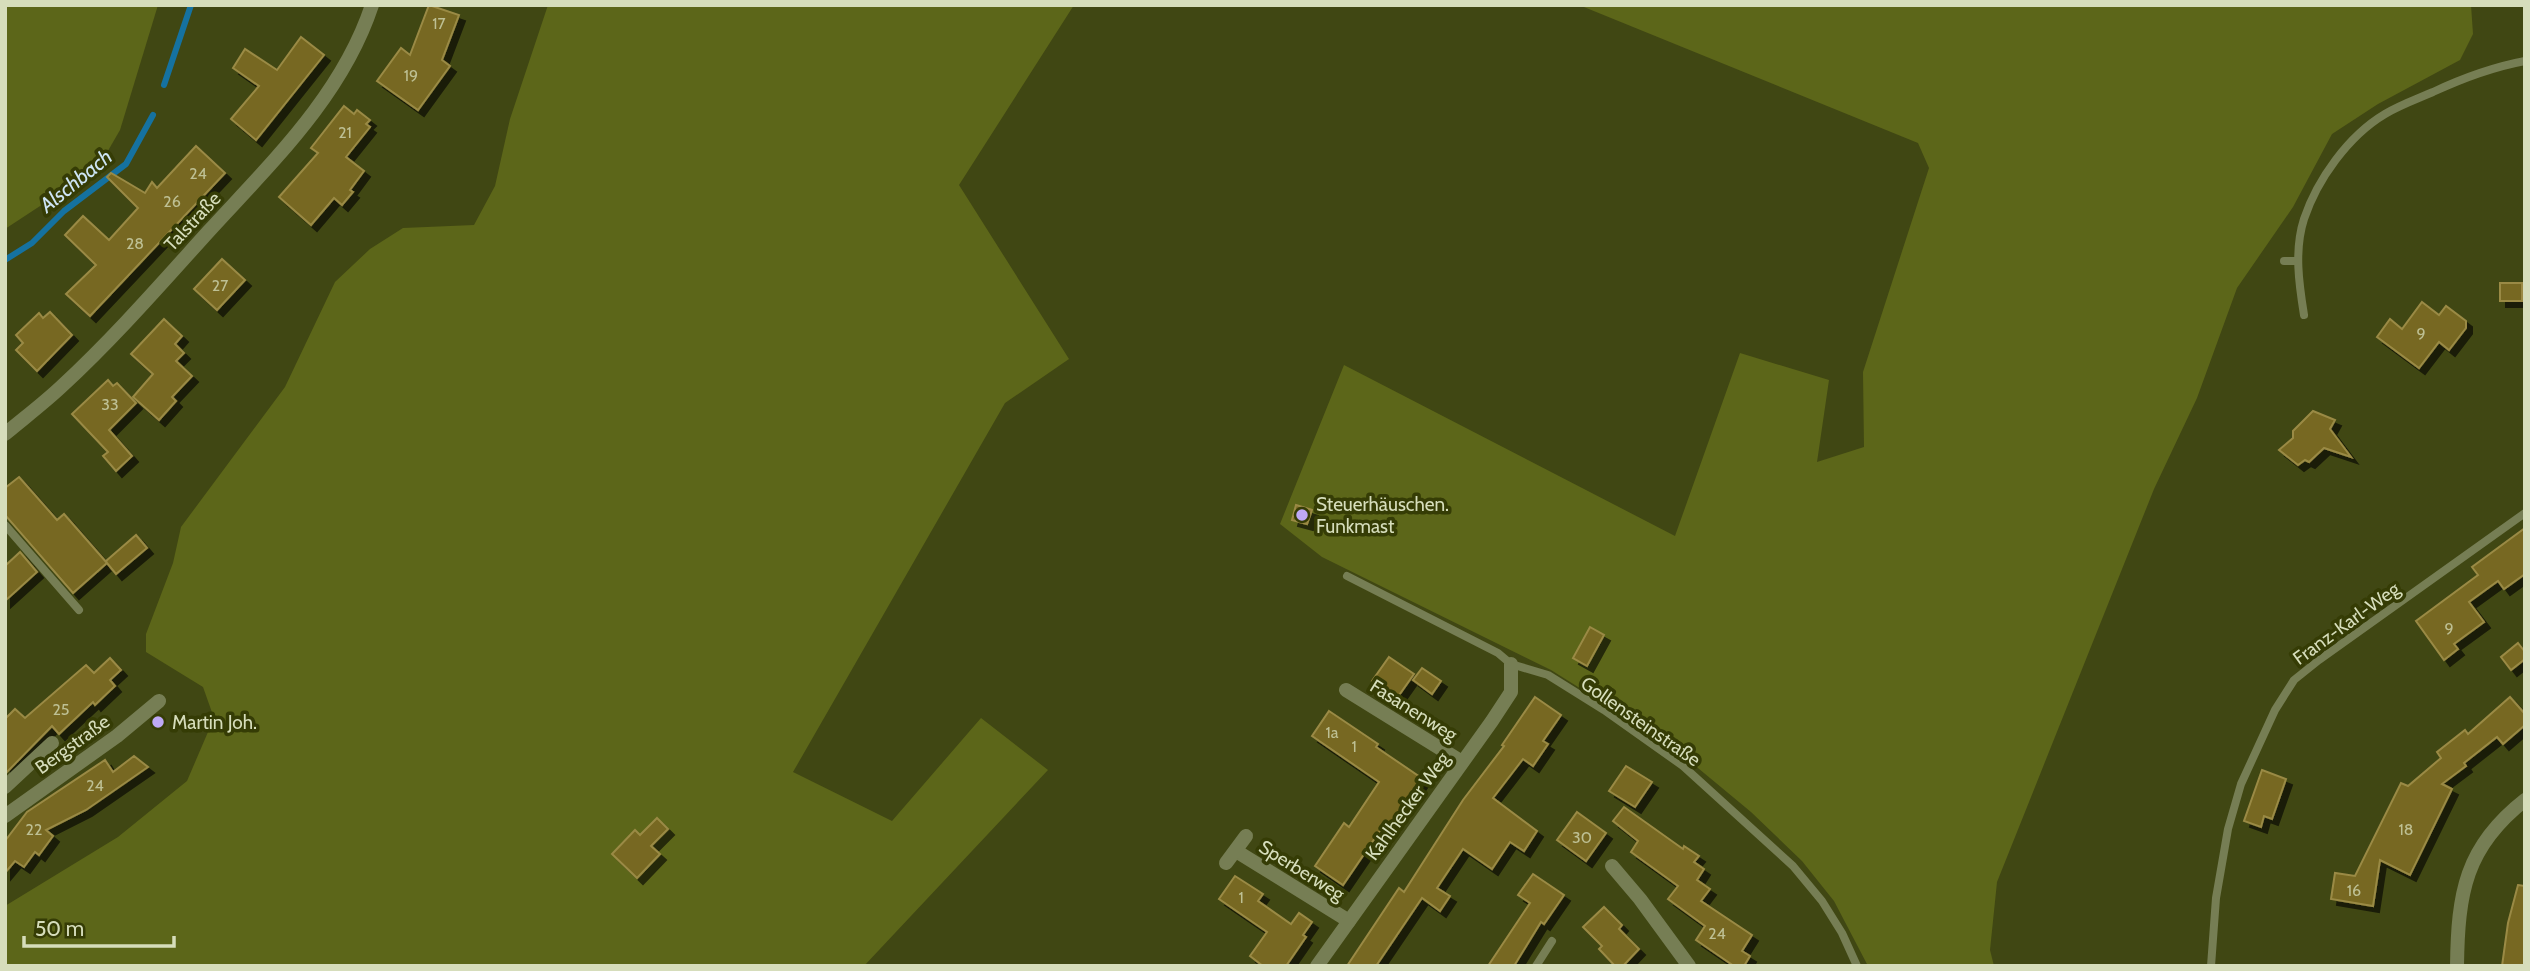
<svg xmlns="http://www.w3.org/2000/svg" width="2530" height="971" viewBox="0 0 2530 971" font-family="Cabin,sans-serif">
  <style>
    .green { fill: #5c6619 }
    .lines { fill: none; stroke-linecap: round; stroke-linejoin: round }
    .stream { stroke: #1572a0; stroke-width: 6 }
    .building { fill: #776820; stroke: #9a8a45; stroke-width: 2; filter: url(#shadow) }
    .service { stroke: #767e54; stroke-width: 8 }
    .minor { stroke: #767e54; stroke-width: 14 }
    .poi-dot { fill: #bea9f5; stroke: #353c05; stroke-width: 2.5 }
    .labels { text-anchor: middle; stroke-width: 7; stroke-linejoin: round; paint-order: stroke }
    .number-label { font-size: 16px; fill: #bec094 }
    .street-label { font-size: 19px; fill: #d6ddbb; stroke: #353c05 }
    .poi-label { font-size: 19px; fill: #d6ddbb; stroke: #353c05; text-anchor: start }
    .water-label { font-size: 21px; font-style: italic; fill: #cee5f5; stroke: #353c05 }
  </style>
  <defs>
    <filter id="shadow"><feDropShadow dx="6" dy="6" stdDeviation="0" flood-color="#0009"/></filter>
  </defs>
  <rect width="100%" height="100%" fill="#404713"/>
  <!-- green -->
  <g class="green">
    <polygon points="5,5 158,5 120,130 98,168 5,229"/>
    <polygon points="548,5 1074,5 959,185 1069,359 1005,403 793,772 892,821 981,718 1048,770 864,966 5,966 5,906 118,837 187,781 214,718 203,687 146,652 146,634 173,563 181,527 285,387 335,282 370,249 403,228 474,225 495,186 510,119"/>
    <polygon points="1579,5 2471,5 2473,34 2460,60 2378,104 2332,134 2293,207 2237,288 2197,398 2154,489 1997,882 1990,950 1994,966 1868,966 1834,901 1802,861 1751,812 1669,744 1551,670 1322,557 1280,524 1344,365 1675,536 1740,353 1829,380 1817,462 1864,447 1863,372 1929,168 1918,143"/>
  </g>
  <g class="lines">
    <!-- stream -->
    <g class="stream">
      <polyline points="164,85 191,5"/>
      <polyline points="5,260 32,243 64,211 126,164 153,115"/>
    </g>
  </g>
  <!-- building -->
  <g class="building">
    <polygon points="429,5 459,15 442,60 450,66 418,110 377,81 401,48 410,55"/>
    <polygon points="301,37 324,55 256,140 231,119 259,86 233,68 245,49 277,70"/>
    <polygon points="344,106 354,114 357,110 370,120 366,124 370,127 346,157 364,171 350,190 353,192 342,205 334,198 311,225 279,197 318,153 311,148"/>
    <polygon points="196,146 225,173 90,316 66,294 96,265 65,235 83,216 109,240 138,208 107,177 111,173 145,193 152,182 157,188"/>
    <polygon points="222,259 245,280 217,310 194,289"/>
    <rect x="2500" y="283" width="22" height="18"/>
    <polygon points="2422,302 2439,315 2446,306 2466,321 2466,328 2449,350 2439,342 2419,368 2377,337 2390,319 2402,329"/>
    <polygon points="50,312 72,335 37,371 16,350 23,343 16,335 39,313 43,318"/>
    <polygon points="164,319 182,336 175,344 184,353 176,361 192,376 172,397 176,401 159,420 133,397 153,374 131,354"/>
    <polygon points="108,380 113,386 117,383 136,403 109,430 132,456 116,471 103,456 108,452 72,414"/>
    <polygon points="2313,411 2335,420 2330,429 2351,457 2324,448 2309,462 2305,460 2298,465 2279,450 2293,438 2293,431"/>
    <polygon points="19,477 57,520 64,514 107,563 106,561 136,535 147,548 116,574 107,563 73,593 5,515 5,488"/>
    <polygon points="1296,505 1312,510 1307,524 1292,520"/>
    <polygon points="2525,528 2525,574 2504,589 2498,581 2469,602 2484,622 2454,644 2458,649 2444,660 2416,621 2478,575 2472,567"/>
    <polygon points="20,552 37,572 5,601 5,566"/>
    <polygon points="1590,627 1604,635 1587,666 1573,658"/>
    <polygon points="2518,643 2525,652 2525,659 2511,670 2501,657"/>
    <polygon points="1389,657 1414,674 1397,698 1372,681"/>
    <polygon points="110,658 121,670 110,680 115,686 95,705 93,702 59,734 52,726 5,774 5,719 15,709 25,718 86,665 94,673"/>
    <polygon points="1422,668 1441,681 1432,694 1413,680"/>
    <polygon points="1535,697 1561,715 1543,741 1548,744 1533,766 1523,759 1493,798 1537,831 1524,851 1510,842 1492,869 1463,849 1437,888 1450,896 1440,911 1422,898 1376,966 1347,966 1399,888 1404,892 1463,800 1504,746 1502,745"/>
    <polygon points="2510,697 2525,714 2525,725 2503,744 2497,737 2464,763 2466,766 2442,784 2452,789 2410,875 2380,860 2373,906 2331,899 2335,873 2355,876 2401,783 2408,786 2441,758 2437,752 2465,730 2468,734"/>
    <polygon points="1329,711 1378,744 1376,747 1423,779 1391,826 1386,822 1343,885 1315,866 1344,823 1349,827 1379,782 1312,736"/>
    <polygon points="134,756 148,767 86,810 46,830 53,836 39,855 35,852 24,867 15,861 5,873 5,841 27,812 105,760 113,772"/>
    <polygon points="1626,766 1652,782 1635,807 1609,791"/>
    <polygon points="2262,770 2286,779 2272,819 2264,816 2261,827 2244,821"/>
    <polygon points="1624,807 1683,849 1684,846 1699,856 1694,862 1704,869 1697,880 1710,889 1701,901 1752,935 1742,951 1750,956 1744,966 1734,966 1696,940 1705,926 1668,899 1678,886 1631,852 1638,841 1613,821"/>
    <polygon points="1577,812 1606,833 1586,861 1557,840"/>
    <polygon points="657,818 668,829 651,846 660,854 637,878 612,854 635,830 640,835"/>
    <polygon points="1533,874 1564,895 1544,924 1541,922 1514,966 1488,966 1530,903 1518,895"/>
    <polygon points="1235,876 1263,894 1258,901 1291,924 1299,913 1312,922 1303,935 1306,937 1286,966 1263,966 1250,956 1267,932 1219,899"/>
    <polygon points="2518,885 2525,886 2525,966 2502,966 2508,923"/>
    <polygon points="1604,907 1622,925 1619,929 1639,949 1623,966 1615,966 1599,949 1602,946 1583,927"/>
  </g>
  <g class="lines">
    <!-- service -->
    <g class="service">
      <polyline points="2284,261 2297,261"/>
      <path d="M2304,315C2299,284 2294,250 2304,219C2317,180 2348,136 2385,114C2400,105 2417,99 2433,92C2463,78 2493,67 2525,61"/>
      <polyline points="5,525 79,610"/>
      <polyline points="1347,576 1498,653 1511,664 1548,675 1604,710 1683,766 1793,866 1822,901 1842,933 1857,966"/>
      <polyline points="1536,966 1552,941"/>
      <polyline points="2211,966 2216,898 2228,829 2241,784 2275,710 2294,680 2319,660 2525,513"/>
    </g>
    <!-- minor -->
    <g class="minor">
      <path d="M5,434C24,418 44,403 62,386C114,338 161,284 208,232C271,163 342,96 372,5"/>
      <polyline points="1346,690 1462,762"/>
      <polyline points="5,787 52,743"/>
      <polyline points="5,816 117,736 159,701"/>
      <polyline points="1236,851 1349,921"/>
      <polyline points="1226,863 1246,836"/>
      <polyline points="1612,866 1640,899 1689,966"/>
      <polyline points="1317,966 1492,721 1511,692 1511,664"/>
      <path d="M2457,966C2458,893 2465,847 2525,800"/>
    </g>
  </g>
  <!-- markers -->
  <g class="poi-dot">
    <circle cx="1302" cy="515" r="7"/>
    <circle cx="158" cy="722" r="7"/>
  </g>
  <g class="labels">
    <!-- number labels -->
    <g class="number-label">
      <text x="439" y="29">17</text>
      <text x="411" y="81">19</text>
      <text x="345" y="138">21</text>
      <text x="198" y="179">24</text>
      <text x="172" y="207">26</text>
      <text x="135" y="249">28</text>
      <text x="220" y="291">27</text>
      <text x="2421" y="339">9</text>
      <text x="110" y="410">33</text>
      <text x="2449" y="634">9</text>
      <text x="61" y="715">25</text>
      <text x="1332" y="738">1a</text>
      <text x="1354" y="752">1</text>
      <text x="95" y="791">24</text>
      <text x="34" y="835">22</text>
      <text x="2406" y="835">18</text>
      <text x="1582" y="843">30</text>
      <text x="2354" y="896">16</text>
      <text x="1241" y="903">1</text>
      <text x="1717" y="939">24</text>
    </g>
    <!-- street labels -->
    <g class="street-label">
      <text transform="translate(192 221) rotate(-47)" y="7">Talstraße</text>
      <text transform="translate(2346 623) rotate(-36)" y="7">Franz-Karl-Weg</text>
      <text transform="translate(1414 710) rotate(32)" y="7">Fasanenweg</text>
      <text transform="translate(1641 721) rotate(35)" y="7">Gollensteinstraße</text>
      <text transform="translate(72 744) rotate(-36)" y="7">Bergstraße</text>
      <text transform="translate(1407 806) rotate(-54)" y="7">Kahlhecker Weg</text>
      <text transform="translate(1302 870) rotate(32)" y="7">Sperberweg</text>
    </g>
    <!-- poi labels -->
    <g class="poi-label">
      <text x="1316" y="511">Steuerhäuschen.<tspan x="1316" dy="22">Funkmast</tspan></text>
      <text x="172" y="729">Martin Joh.</text>
    </g>
    <!-- water labels -->
    <g class="water-label">
      <text transform="translate(76 181) rotate(-39)" y="7">Alschbach</text>
    </g>
  </g>
  <!-- border -->
  <rect width="2530" height="971" fill="none" stroke="#d6ddbb" stroke-width="14"/>
  <!-- scale -->
  <path d="M24 936v10h150v-10" fill="none" stroke="#d6ddbb" stroke-width="3.5"/>
  <text x="35" y="936" font-size="21" fill="#d6ddbb" stroke="#353c05" stroke-width="5" paint-order="stroke">50 m</text>
</svg>
